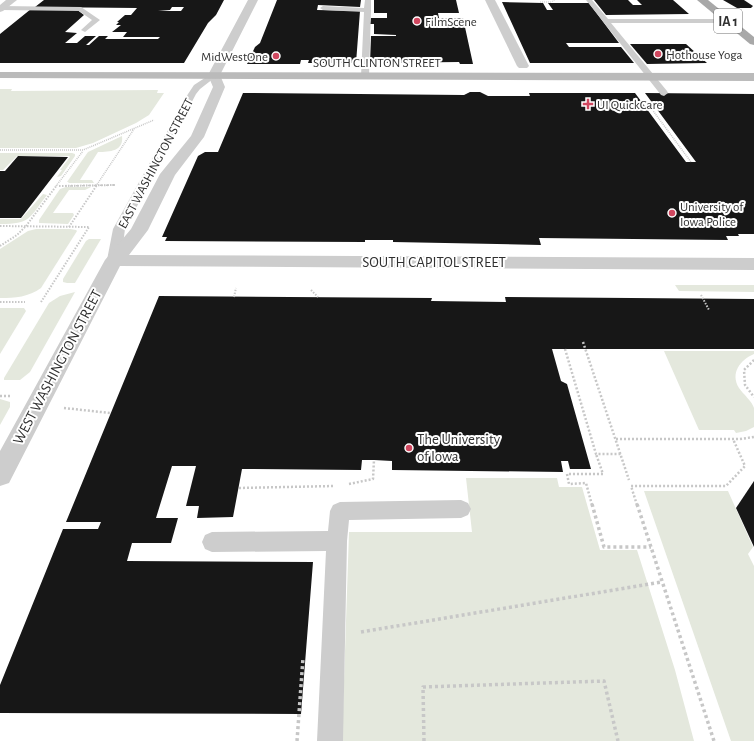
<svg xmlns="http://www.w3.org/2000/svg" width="754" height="741" viewBox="0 0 754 741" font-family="'Alegreya Sans',sans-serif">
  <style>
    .green { fill: #e4e8dd }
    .building { fill: #171717; fill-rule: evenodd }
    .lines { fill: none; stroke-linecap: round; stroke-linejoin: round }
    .path-far4 { stroke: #c7c7c7; stroke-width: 1; stroke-dasharray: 1 1; stroke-linecap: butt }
    .path-far3 { stroke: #c7c7c7; stroke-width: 1.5; stroke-dasharray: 1 1; stroke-linecap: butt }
    .path-far2 { stroke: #c7c7c7; stroke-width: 2; stroke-dasharray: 1.5 1.5; stroke-linecap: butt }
    .path-far1 { stroke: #c7c7c7; stroke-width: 2.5; stroke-dasharray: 2 2; stroke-linecap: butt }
    .path { stroke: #c7c7c7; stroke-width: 3.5; stroke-dasharray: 3 3; stroke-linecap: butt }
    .service { fill: #cdcdcd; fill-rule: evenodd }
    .pedestrian { fill: #cdcdcd; fill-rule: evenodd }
    .tertiary { fill: #cdcdcd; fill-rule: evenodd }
    .secondary { fill: #bababa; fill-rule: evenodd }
    .primary { fill: #a8a8a8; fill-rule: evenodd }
    .poi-dot { fill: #d14860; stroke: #fff; stroke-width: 1.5 }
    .labels { text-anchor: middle; stroke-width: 4; stroke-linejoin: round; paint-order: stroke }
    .far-poi-label { font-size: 13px; fill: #303030; stroke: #fff; text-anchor: start }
    .far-street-label { font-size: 13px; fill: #303030; stroke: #fff }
    .shield { fill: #fff; stroke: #6e6e6e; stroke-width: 1 }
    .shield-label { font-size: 14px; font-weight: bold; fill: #303030 }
    .street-label { font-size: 15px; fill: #303030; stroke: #fff }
    .poi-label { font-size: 15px; fill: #303030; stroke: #fff; text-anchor: start }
  </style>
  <rect width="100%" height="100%" fill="#fff"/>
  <!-- green -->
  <g class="green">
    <polygon points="0,89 12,89 11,91 158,90 157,93 164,93 149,115 136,123 93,143 76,148 0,148"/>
    <path d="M122,136C124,151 110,152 98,152L80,180H92L94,183H68L69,182H67L88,152Z"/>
    <polygon points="0,153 72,153 75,154 75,156 61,176 57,177 62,170 60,170 70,157 69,156 17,156 3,170 0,170"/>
    <polygon points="66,187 91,187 85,190 69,190 53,213 73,213 74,215 68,224 39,223 39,220 60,189"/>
    <path d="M43,194L47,195C29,218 31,224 0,224V219H21Z"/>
    <path d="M36,229H70L76,230L77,231L41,288C29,297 15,298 0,298V249L28,231Z"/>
    <polygon points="89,239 101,239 75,283 67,283 63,282 63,279 86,241"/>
    <polygon points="675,285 754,285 754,292 679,291"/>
    <polygon points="75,292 30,372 20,380 4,380 4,378 49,303 60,296"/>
    <polygon points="0,308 24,308 26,311 0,354"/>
    <path d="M664,351H754V354C740,360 730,373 739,388C743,394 752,401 754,408C754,413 754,421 754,427L746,431L736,433L734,430H699Z"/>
    <polygon points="0,399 10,402 10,407 0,425"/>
    <polygon points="466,478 557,478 559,487 582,487 600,550 637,550 675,670 694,741 342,741 349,532 472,532"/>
    <polygon points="644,491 728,491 753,547 748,554 754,566 754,741 731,741"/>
  </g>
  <!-- building -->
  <g class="building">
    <path d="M44,0H224L216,15L208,23L184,63H0V34L31,9H76L84,15L65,32L77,33L65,43H77L85,36H96L86,45H89L99,36H108L105,39H158L160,37H123L127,32H112L121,25H116L119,22H117L125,15H131L137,8L35,7ZM172,7H184L181,11H158L170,10Z"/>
    <polygon points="277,0 361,0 360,7 318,5 317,10 360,11 356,63 308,63 309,60 301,60 300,64 247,64 255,47 260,43"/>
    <polygon points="374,0 456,0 459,13 438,13 439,18 463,18 473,64 460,64 459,62 370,63 371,36 396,36 396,35 374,34 374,24 370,24 371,18 387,18 387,13 374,13"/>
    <polygon points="594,0 628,0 633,5 642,5 637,0 673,0 689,14 606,15"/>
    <polygon points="723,0 744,0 753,6 751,8 737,8"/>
    <polygon points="502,2 543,3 547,10 553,10 548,3 589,3 619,43 566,43 569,47 621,47 634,63 530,63"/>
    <polygon points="630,44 686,44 707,63 647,64"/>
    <polygon points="470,92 480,92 488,96 530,96 529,93 635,93 686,162 696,162 645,93 754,94 754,234 738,234 739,236 726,236 728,240 539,238 541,245 393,242 393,240 365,240 365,242 165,241 167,237 162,237 198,156 205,152 218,152 243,93 464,95"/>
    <polygon points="18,156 68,157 21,218 0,218 0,171 5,171"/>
    <polygon points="159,296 432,298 431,301 506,302 505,297 754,299 754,349 552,349 561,381 567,384 591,469 570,469 568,461 561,461 563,472 392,470 392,461 374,460 362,460 361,470 242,469 233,517 197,518 199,506 186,506 196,466 172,466 156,518 178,518 171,543 132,543 127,561 313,562 301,714 0,713 0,685 63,529 98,529 101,522 66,522"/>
    <polygon points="754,481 754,547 736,508"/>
  </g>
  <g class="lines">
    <!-- path-far4 -->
    <polyline class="path-far4" points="540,2 551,2 555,0"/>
    <!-- path-far3 -->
    <g class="path-far3">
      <polyline points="651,108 691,162"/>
      <polyline points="0,150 83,150 154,120"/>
      <polyline points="56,186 83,151"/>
      <polyline points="66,186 115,185"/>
      <polyline points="96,186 134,129"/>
    </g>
    <!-- path-far2 -->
    <g class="path-far2">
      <polyline points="59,186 115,185"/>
      <polyline points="0,226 89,227"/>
      <polyline points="69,227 97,185"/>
      <polyline points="0,246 17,235 26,226 57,185"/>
      <polyline points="311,290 318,297"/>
      <polyline points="701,295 709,310"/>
      <polyline points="234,297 236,288"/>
      <polyline points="0,302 25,302"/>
      <polyline points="41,302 89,227"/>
    </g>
    <!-- path-far1 -->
    <g class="path-far1">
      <polyline points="583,342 629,480"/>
      <polyline points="565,349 596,454 621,454"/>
      <polyline points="754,360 744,370 745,385 754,397"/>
      <polyline points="0,396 11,396"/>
      <polyline points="64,408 110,413"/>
      <polyline points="616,439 740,439 754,437"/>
      <polyline points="349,484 373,479 374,460"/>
      <polyline points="239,488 334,486"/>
      <polyline points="592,505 586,483 569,484 567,474 603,474 596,454"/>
      <polyline points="637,505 631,486 726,486 745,466 733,439"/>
    </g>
    <!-- path -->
    <g class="path">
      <polyline points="592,504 604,547 651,547"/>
      <polyline points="637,504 714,741"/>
      <polyline points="361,632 662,582"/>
      <polyline points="297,741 303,658"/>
      <polyline points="424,741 423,687 604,681 618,741"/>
    </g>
    <!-- service -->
    <g class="service">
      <polygon points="365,0 371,0 371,10 369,76 365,79 361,76 364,12 323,10 320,8 323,6 364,8"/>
      <polygon points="586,0 592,0 608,19 728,19 732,21 728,23 611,23 667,91 668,93 664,96 661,95"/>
      <polygon points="0,6 81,7 100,20 85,32 81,30 92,20 79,11 1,10"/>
      <polygon points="214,72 218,75 200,89 196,94 125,229 121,260 119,263 109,263 107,260 113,229 188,94 194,85"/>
      <polygon points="461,500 468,503 471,509 468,515 461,518 349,520 347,541 343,741 317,741 326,551 212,552 205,549 202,542 205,535 212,532 328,531 330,511 333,505 340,502"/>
    </g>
    <!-- pedestrian -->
    <polygon class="pedestrian" points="485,0 495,0 529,66 527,68 519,68 517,66"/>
    <!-- tertiary -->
    <g class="tertiary">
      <polygon points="6,0 17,0 3,11 0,12 0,5"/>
      <polygon points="248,0 258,0 220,75 225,87 204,137 175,175 148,230 129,255 754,258 754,270 120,266 9,483 0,486 0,451 105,260 131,229 160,174 191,136 213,87 208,75"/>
    </g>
    <!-- secondary -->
    <polygon class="secondary" points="0,72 754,73 754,81 0,78"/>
    <!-- primary -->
    <polygon class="primary" points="697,0 708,0 754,37 754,45 750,44"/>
  </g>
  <!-- markers -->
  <g class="poi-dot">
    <circle cx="417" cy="21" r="4"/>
    <circle cx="658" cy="54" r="4"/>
    <circle cx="276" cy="56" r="4"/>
    <path d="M586 98h4v4h4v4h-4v4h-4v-4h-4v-4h4z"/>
    <circle cx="672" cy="213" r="4"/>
    <circle cx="409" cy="448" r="4"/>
  </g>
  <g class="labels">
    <!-- far-poi labels -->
    <g class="far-poi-label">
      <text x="425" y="26">FilmScene</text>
      <text x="666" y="59">Hothouse Yoga</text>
      <text x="268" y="61" text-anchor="end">MidWestOne</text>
      <text x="597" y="109">UI QuickCare</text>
      <text x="680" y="211">University of<tspan x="680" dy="15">Iowa Police</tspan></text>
    </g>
    <!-- far-street labels -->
    <g class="far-street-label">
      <text x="377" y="67">SOUTH CLINTON STREET</text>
      <text transform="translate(155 163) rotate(-62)" y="5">EAST WASHINGTON STREET</text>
    </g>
    <!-- shield labels -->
    <rect class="shield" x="714" y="9" width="28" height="24" rx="3"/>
    <g class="shield-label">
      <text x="728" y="26">IA 1</text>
    </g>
    <!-- street labels -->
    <g class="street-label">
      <text x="434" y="267">SOUTH CAPITOL STREET</text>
      <text transform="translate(57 367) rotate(-62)" y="5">WEST WASHINGTON STREET</text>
    </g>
    <!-- poi labels -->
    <g class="poi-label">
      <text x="417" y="444">The University<tspan x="417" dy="17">of Iowa</tspan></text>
    </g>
  </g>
</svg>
